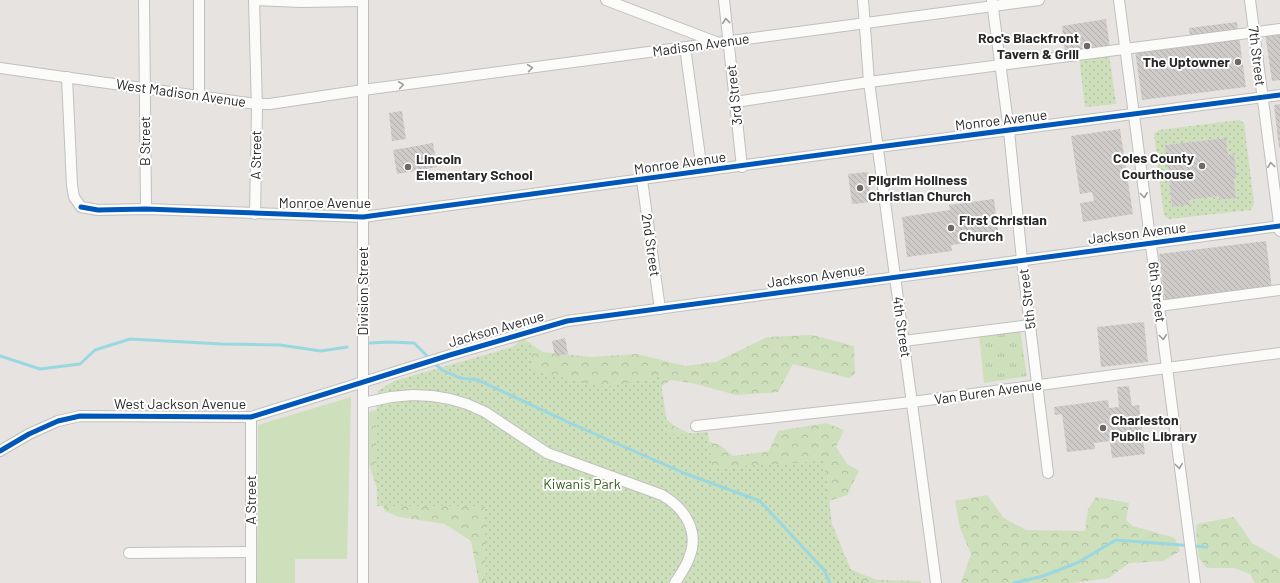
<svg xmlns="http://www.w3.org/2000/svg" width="1280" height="583" viewBox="0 0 1280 583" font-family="Barlow,sans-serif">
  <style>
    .grass { fill: url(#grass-tufts) }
    .forest { fill: url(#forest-crowns) }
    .park { fill: url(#park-dots); fill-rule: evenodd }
    .garden { fill: #cedfbc }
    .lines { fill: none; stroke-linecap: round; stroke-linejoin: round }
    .stream { stroke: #9ad8e1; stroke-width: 3 }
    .building { fill: url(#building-back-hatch) }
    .minor-casing { stroke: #c0c0c0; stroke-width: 12 }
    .minor { stroke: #fbfbfa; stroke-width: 10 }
    .cycleway-casing { stroke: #fff; stroke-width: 8 }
    .cycleway { stroke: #0057b8; stroke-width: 5 }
    .oneway { stroke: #9c9c9c }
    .poi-dot { fill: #6b6a69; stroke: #fff; stroke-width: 1.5 }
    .labels { text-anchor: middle; stroke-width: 4; stroke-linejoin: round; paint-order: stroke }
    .poi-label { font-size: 14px; font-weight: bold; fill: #292929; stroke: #fff; text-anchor: start }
    .street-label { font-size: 14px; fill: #292929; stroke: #fff }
    .park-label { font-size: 14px; fill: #355e21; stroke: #fff }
  </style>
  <defs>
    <pattern id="grass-tufts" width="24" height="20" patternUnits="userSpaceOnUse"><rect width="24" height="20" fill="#cedfbc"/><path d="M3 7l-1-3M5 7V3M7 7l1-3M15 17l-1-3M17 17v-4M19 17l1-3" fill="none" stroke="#b1bfa2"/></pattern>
    <pattern id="forest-crowns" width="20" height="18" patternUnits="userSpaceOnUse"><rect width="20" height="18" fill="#cedfbc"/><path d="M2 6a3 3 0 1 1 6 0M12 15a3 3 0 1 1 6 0" fill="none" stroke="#b1bfa2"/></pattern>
    <pattern id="park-dots" width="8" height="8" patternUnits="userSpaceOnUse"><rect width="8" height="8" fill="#cedfbc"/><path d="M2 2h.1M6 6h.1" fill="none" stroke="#b1bfa2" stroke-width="1.8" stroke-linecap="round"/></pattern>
    <pattern id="building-back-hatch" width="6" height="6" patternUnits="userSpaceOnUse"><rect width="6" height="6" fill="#cecbc9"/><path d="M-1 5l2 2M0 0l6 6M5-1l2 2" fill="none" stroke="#b1aead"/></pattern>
  </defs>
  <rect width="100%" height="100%" fill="#e6e3e0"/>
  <!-- grass -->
  <polygon class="grass" points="1020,330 1027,376 984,383 979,335"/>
  <!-- forest -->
  <g class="forest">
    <polygon points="812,335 854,346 855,374 849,378 793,364 778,392 736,395 692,383 671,380 655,391 658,413 676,427 701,439 720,445 733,456 769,451 778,431 826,423 844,430 836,447 847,464 859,471 847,495 820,504 851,570 877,580 921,581 921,583 821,583 639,478 510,351 522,338 543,352 591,357 637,354 685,366 716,362 767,337"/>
    <polygon points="374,410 383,413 484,472 518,583 479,583 471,541 445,524 399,517 385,511 369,465 369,413"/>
    <polygon points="987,495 1004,518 1026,530 1085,531 1088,509 1096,497 1129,503 1126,520 1133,526 1175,538 1180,551 1163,561 1129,563 1109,578 1072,583 961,583 971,554 960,528 955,501"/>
    <polygon points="1234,517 1252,543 1280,559 1280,583 1255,583 1250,574 1234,568 1207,568 1199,558 1196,532 1197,524"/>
  </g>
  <!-- park -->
  <g class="park">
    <polygon points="1109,54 1116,104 1085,107 1079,57"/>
    <path d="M1239,120L1244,123L1254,203L1251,210L1169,219L1164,216L1154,134L1159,130ZM1225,138L1228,155H1234L1237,178H1234L1236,198L1219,200V196L1189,200L1190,205L1172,207L1165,145Z"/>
    <polygon points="530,342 532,371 605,387 660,377 669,435 708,432 712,468 824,461 832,524 851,570 864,583 486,583 485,506 377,506 376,416 378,391 394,381"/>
  </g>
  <!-- garden -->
  <polygon class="garden" points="351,397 347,559 295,559 295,583 257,583 258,425"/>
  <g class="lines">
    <!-- stream -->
    <g class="stream">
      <polyline points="370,343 389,342 414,343 430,359"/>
      <polyline points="0,356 40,369 80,364 95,350 130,339 221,344 280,345 321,351 347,347"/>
      <polyline points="434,363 442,370 460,378 478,380 570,423 684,473 760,501 824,570 830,583"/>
      <polyline points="1014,583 1043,576 1077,563 1116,540 1207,547"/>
    </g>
  </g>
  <!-- building -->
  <g class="building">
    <polygon points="1106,19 1110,48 1065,54 1062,26"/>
    <polygon points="1237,22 1238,31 1190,37 1189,28"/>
    <polygon points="1280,31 1280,80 1272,81 1265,33"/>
    <polygon points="1239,36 1246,87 1142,100 1135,50"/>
    <polygon points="1280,104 1280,148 1279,148 1274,105"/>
    <polygon points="402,111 406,139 392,141 389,113"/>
    <polygon points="1120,129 1133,214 1083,222 1080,203 1094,201 1092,192 1080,194 1071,136"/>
    <polygon points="1226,138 1228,155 1234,154 1237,178 1234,178 1236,198 1219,200 1219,196 1189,200 1190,205 1172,207 1165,145"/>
    <polygon points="433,143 437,167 397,174 393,150"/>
    <polygon points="868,172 871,202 852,204 848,174"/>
    <polygon points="994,199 999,239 951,245 952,251 907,257 902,217 950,210 949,205"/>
    <polygon points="1266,241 1272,289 1165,302 1159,254"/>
    <polygon points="1144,322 1148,362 1101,367 1097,327"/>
    <polygon points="565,338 568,354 555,356 552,341"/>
    <polygon points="1129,386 1132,406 1139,405 1145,454 1112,458 1110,441 1094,443 1095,449 1067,452 1062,414 1055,415 1054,407 1108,400 1109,408 1119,407 1117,387"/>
  </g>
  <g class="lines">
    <defs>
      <g id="minor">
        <polyline points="144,0 146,209"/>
        <polyline points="199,0 199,96"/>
        <polyline points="254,0 257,109 255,214"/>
        <polyline points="254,0 301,2 363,1"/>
        <polyline points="363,0 363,583"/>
        <polyline points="606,0 716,42"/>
        <polyline points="724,0 742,167"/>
        <polyline points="863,0 869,82 936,583"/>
        <polyline points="1119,0 1195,583"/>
        <polyline points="1250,0 1280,231"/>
        <polyline points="992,1 1009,131 1022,260 1048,473"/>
        <polyline points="685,47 702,171"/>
        <polyline points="0,68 256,104 270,104 363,90 1039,0"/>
        <polyline points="67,77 72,185 74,197 81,207 98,210 146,209 363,217 878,147 1280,95"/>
        <polyline points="735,102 869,82 1280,29"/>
        <polyline points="642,180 660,309"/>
        <polyline points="1159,306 1280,290"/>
        <polyline points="904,341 1030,325"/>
        <path d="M363,403L391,397L413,395L432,396L450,399L467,404L485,412L547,453L662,495C685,508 700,532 689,558C686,567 680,575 675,583"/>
        <polyline points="251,417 251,583"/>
        <polyline points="696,426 912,402 1280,353"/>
        <polyline points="0,451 29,434 58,421 80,416 251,417 450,355 567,321 1280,226"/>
        <polyline points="129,553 251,552"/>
      </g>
    </defs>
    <!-- minor casing -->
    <use href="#minor" class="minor-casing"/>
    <!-- minor -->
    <use href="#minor" class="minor"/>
    <defs>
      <g id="cycleway">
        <polyline points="81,207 98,210 146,209 363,217 878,147 1280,95"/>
        <polyline points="0,451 29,434 58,421 80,416 251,417 450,355 567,321 1280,226"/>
      </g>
    </defs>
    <!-- cycleway casing -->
    <use href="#cycleway" class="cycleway-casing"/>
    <!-- cycleway -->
    <use href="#cycleway" class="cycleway"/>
  </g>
  <!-- one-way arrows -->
  <defs><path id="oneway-chevron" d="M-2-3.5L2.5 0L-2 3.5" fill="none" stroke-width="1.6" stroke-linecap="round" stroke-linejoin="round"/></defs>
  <g class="oneway">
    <use href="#oneway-chevron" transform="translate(726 21) rotate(-96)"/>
    <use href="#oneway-chevron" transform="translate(530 68) rotate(-8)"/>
    <use href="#oneway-chevron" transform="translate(401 85) rotate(-8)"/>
    <use href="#oneway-chevron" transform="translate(1271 165) rotate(-97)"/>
    <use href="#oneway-chevron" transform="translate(1144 195) rotate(83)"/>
    <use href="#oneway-chevron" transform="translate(1163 337) rotate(83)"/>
    <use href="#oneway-chevron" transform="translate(1179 466) rotate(83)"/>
  </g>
  <!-- markers -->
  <g class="poi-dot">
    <circle cx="1087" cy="46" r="4"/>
    <circle cx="1238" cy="62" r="4"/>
    <circle cx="1202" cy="166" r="4"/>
    <circle cx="408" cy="167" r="4"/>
    <circle cx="860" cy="188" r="4"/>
    <circle cx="951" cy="228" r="4"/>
    <circle cx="1103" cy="428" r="4"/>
  </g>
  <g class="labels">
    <!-- poi labels -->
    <g class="poi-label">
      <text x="1079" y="43" text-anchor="end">Roc's Blackfront<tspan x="1079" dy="16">Tavern &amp; Grill</tspan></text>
      <text x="1230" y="67" text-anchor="end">The Uptowner</text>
      <text x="1194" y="163" text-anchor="end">Coles County<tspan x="1194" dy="16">Courthouse</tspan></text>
      <text x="416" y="164">Lincoln<tspan x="416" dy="16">Elementary School</tspan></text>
      <text x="868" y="185">Pilgrim Holiness<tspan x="868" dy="16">Christian Church</tspan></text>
      <text x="959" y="225">First Christian<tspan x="959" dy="16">Church</tspan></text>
      <text x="1111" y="425">Charleston<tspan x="1111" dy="16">Public Library</tspan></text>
    </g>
    <!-- street labels -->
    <g class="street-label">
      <text transform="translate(701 45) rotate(-8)" y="5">Madison Avenue</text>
      <text transform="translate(1257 56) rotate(83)" y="5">7th Street</text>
      <text transform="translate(181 93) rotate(8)" y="5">West Madison Avenue</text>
      <text transform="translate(734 95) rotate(-96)" y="5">3rd Street</text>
      <text transform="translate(1001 120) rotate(-7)" y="5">Monroe Avenue</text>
      <text transform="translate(145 141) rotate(-90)" y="5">B Street</text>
      <text transform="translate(256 155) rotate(-89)" y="5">A Street</text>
      <text transform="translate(680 163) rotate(-8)" y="5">Monroe Avenue</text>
      <text x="325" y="208">Monroe Avenue</text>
      <text transform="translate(1137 233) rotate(-7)" y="5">Jackson Avenue</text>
      <text transform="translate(651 245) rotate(82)" y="5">2nd Street</text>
      <text transform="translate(816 276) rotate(-8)" y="5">Jackson Avenue</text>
      <text transform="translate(363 291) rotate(-90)" y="5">Division Street</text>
      <text transform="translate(1157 292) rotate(83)" y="5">6th Street</text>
      <text transform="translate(1027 299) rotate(-97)" y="5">5th Street</text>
      <text transform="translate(902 327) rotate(82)" y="5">4th Street</text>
      <text transform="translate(496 329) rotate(-16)" y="5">Jackson Avenue</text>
      <text transform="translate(988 392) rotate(-8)" y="5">Van Buren Avenue</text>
      <text x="180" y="409">West Jackson Avenue</text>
      <text transform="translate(251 500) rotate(-90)" y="5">A Street</text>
    </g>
    <!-- park labels -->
    <g class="park-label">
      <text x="582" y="489">Kiwanis Park</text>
    </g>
  </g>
</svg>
